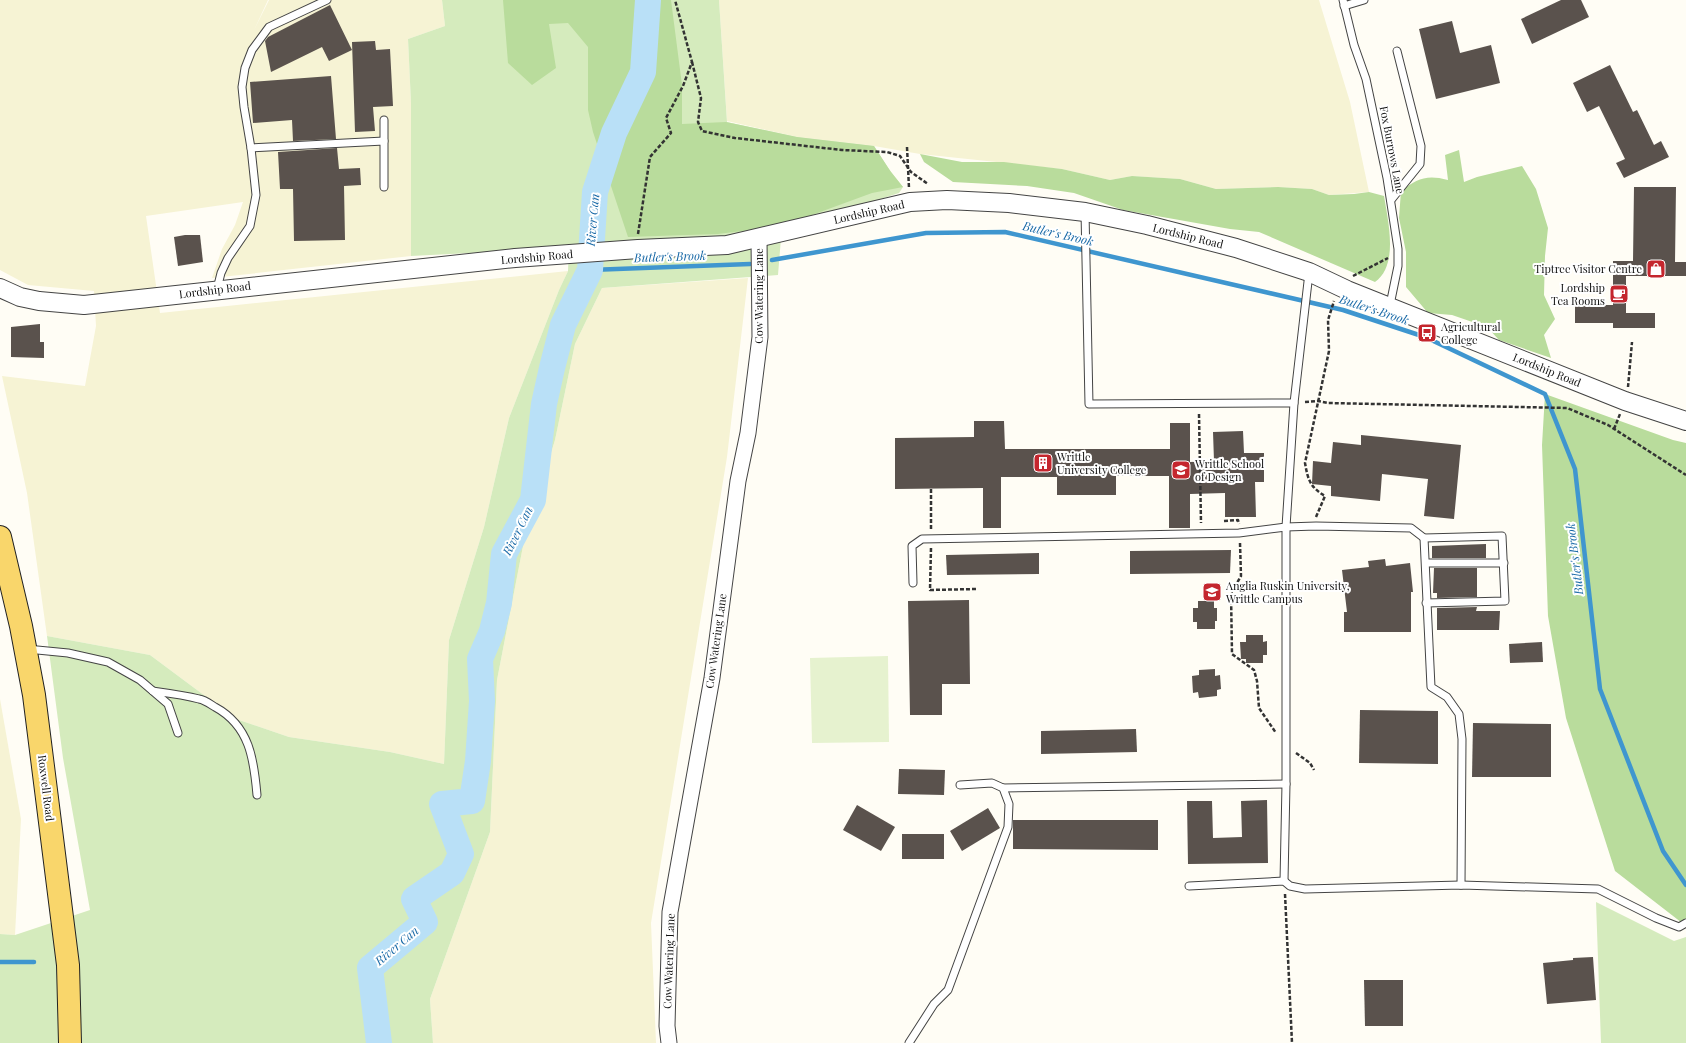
<svg xmlns="http://www.w3.org/2000/svg" width="1686" height="1043" viewBox="0 0 1686 1043" font-family="'Playfair Display',serif">
  <style>
    .farmland { fill: #f6f3d4 }
    .green { fill: #d5ebbd }
    .forest { fill: #b9dc9c }
    .pitch { fill: #e6f2cf }
    .lines { fill: none; stroke-linecap: round; stroke-linejoin: round }
    .stream { stroke: #3f96cf; stroke-width: 4.5 }
    .river { stroke: #b9e0f7; stroke-width: 26 }
    .building { fill: #5a524d }
    .service-casing { stroke: #444; stroke-width: 9 }
    .minor-casing { stroke: #444; stroke-width: 17 }
    .tertiary-casing { stroke: #444; stroke-width: 20 }
    .primary-casing { stroke: #222; stroke-width: 24 }
    .path { stroke: #333; stroke-width: 2.5; stroke-dasharray: 4 2; stroke-linecap: butt }
    .service { stroke: #fff; stroke-width: 7 }
    .minor { stroke: #fff; stroke-width: 15 }
    .tertiary { stroke: #fff; stroke-width: 18 }
    .primary { stroke: #f9d66b; stroke-width: 22 }
    .labels { text-anchor: middle; stroke-width: 4; stroke-linejoin: round; paint-order: stroke }
    .street-label { font-size: 11px; fill: #111; stroke: #fff }
    .poi-label { font-size: 11px; fill: #111; stroke: #fff; text-anchor: start }
    .water-label { font-size: 12px; font-style: italic; fill: #1768a6; stroke: #fff }
  </style>
  <rect width="100%" height="100%" fill="#fffdf5"/>
  <!-- farmland -->
  <g class="farmland">
    <polygon points="0,0 268,0 254,30 269,0 442,0 445,26 408,39 411,103 411,256 212,278 222,249 235,225 243,202 146,216 160,313 568,271 559,290 509,418 484,527 449,640 444,764 390,752 289,737 236,719 150,655 47,636 27,493 2,376 85,386 96,326 94,291 28,285 0,270"/>
    <polygon points="719,0 1319,0 1350,102 1369,192 1329,195 1312,189 1278,187 1216,189 1180,179 1132,176 1110,180 1062,169 920,154 874,146 797,137 727,121"/>
    <polygon points="748,278 727,457 651,923 656,1043 433,1043 430,999 490,832 497,680 524,541 555,440 575,344 602,288"/>
    <polygon points="0,699 21,819 15,935 0,934"/>
  </g>
  <!-- green -->
  <g class="green">
    <polygon points="442,0 719,0 727,122 797,137 874,146 888,168 903,187 899,193 831,215 782,226 778,275 602,288 575,344 555,440 524,541 497,680 490,832 430,999 433,1043 0,1043 0,934 15,935 90,910 63,758 47,636 150,655 236,719 289,737 390,752 444,764 449,640 484,527 509,418 559,290 568,271 569,248 411,256 411,103 408,39 445,26"/>
    <polygon points="1596,902 1674,941 1686,937 1686,1043 1601,1043"/>
  </g>
  <!-- forest -->
  <g class="forest">
    <polygon points="503,0 671,0 682,85 682,124 726,122 797,137 874,146 891,172 903,187 872,193 782,226 718,234 628,237 593,132 588,110 588,47 568,23 549,24 556,68 532,85 508,63"/>
    <path d="M1459,150L1464,182L1477,177L1522,166L1536,189L1548,228L1545,256L1544,295L1555,319L1544,335L1551,358L1499,340L1487,327L1452,315L1428,313L1406,287V252L1399,218L1401,191C1417,179 1426,174 1448,180L1445,155Z"/>
    <path d="M920,154L962,162H1004L1062,169L1110,180L1132,176L1180,179L1216,189L1278,187L1312,189L1329,195L1354,194L1369,192L1384,196C1388,221 1399,265 1375,282L1259,232L1230,229L1123,210L1074,193L1027,186L953,182L924,162Z"/>
    <polygon points="1545,394 1673,440 1686,443 1686,926 1615,871 1566,718 1548,616 1542,445"/>
  </g>
  <!-- pitch -->
  <polygon class="pitch" points="888,656 889,742 812,743 810,658"/>
  <g class="lines">
    <!-- stream -->
    <g class="stream">
      <polyline points="772,260 926,233 1005,232 1343,310 1425,337 1545,394 1575,469 1600,689 1663,851 1686,885"/>
      <polyline points="590,270 750,264"/>
      <polyline points="0,962 34,962"/>
    </g>
    <!-- river -->
    <polyline class="river" points="379,1043 370,968 425,922 414,899 452,873 461,854 442,804 472,801 478,761 482,701 480,659 492,631 499,603 504,554 533,500 544,404 552,368 563,325 590,270 595,192 614,133 643,72 648,0"/>
  </g>
  <!-- building -->
  <g class="building">
    <polygon points="1561,0 1581,0 1589,17 1532,44 1521,19"/>
    <polygon points="330,5 352,50 329,61 322,47 271,72 265,41 268,37"/>
    <polygon points="1452,21 1460,53 1491,45 1500,83 1436,99 1419,29"/>
    <polygon points="375,41 376,50 390,49 393,106 373,107 375,131 355,132 352,42"/>
    <polygon points="1610,65 1633,112 1637,110 1654,145 1661,141 1669,157 1624,178 1616,163 1625,159 1599,106 1587,112 1573,83"/>
    <polygon points="331,76 336,139 293,141 292,120 253,123 250,82"/>
    <polygon points="337,148 339,169 360,168 361,185 344,186 345,240 294,241 293,189 280,189 278,152"/>
    <polygon points="1634,187 1676,187 1675,262 1686,262 1686,276 1626,276 1626,313 1655,313 1655,328 1613,328 1613,323 1575,323 1575,305 1613,305 1613,261 1633,261"/>
    <polygon points="185,235 200,235 203,262 178,266 174,237"/>
    <polygon points="40,324 40,342 44,342 44,358 11,357 11,327"/>
    <polygon points="974,421 1004,421 1005,449 1170,449 1170,423 1190,423 1190,462 1214,461 1213,432 1243,431 1244,453 1264,453 1264,482 1255,482 1256,517 1225,517 1225,493 1190,494 1190,528 1169,528 1169,476 1116,476 1116,495 1057,495 1057,477 1001,477 1001,528 983,528 983,488 895,489 895,438 974,437"/>
    <polygon points="1361,435 1461,445 1454,519 1424,516 1428,479 1382,474 1380,501 1331,496 1331,486 1312,484 1313,461 1331,463 1333,442 1361,445"/>
    <polygon points="1486,544 1486,558 1432,558 1432,546"/>
    <polygon points="1231,550 1230,573 1130,574 1130,551"/>
    <polygon points="1039,553 1039,574 947,575 946,555"/>
    <polygon points="1385,559 1386,566 1410,563 1413,592 1411,592 1411,632 1344,632 1344,612 1347,612 1342,570 1369,567 1368,561"/>
    <polygon points="1434,568 1477,568 1477,597 1437,598 1437,593 1433,593"/>
    <polygon points="969,600 970,684 942,684 942,715 910,715 908,601"/>
    <polygon points="1198,601 1214,601 1214,608 1217,608 1217,621 1215,621 1215,629 1197,629 1197,622 1193,622 1193,608 1198,608"/>
    <polygon points="1477,607 1476,611 1500,611 1499,630 1437,630 1437,608"/>
    <polygon points="1246,635 1263,635 1263,642 1267,641 1267,655 1263,655 1263,663 1246,663 1246,659 1241,659 1240,642 1246,642"/>
    <polygon points="1542,642 1543,662 1510,663 1509,644"/>
    <polygon points="1215,669 1215,676 1220,675 1221,689 1217,690 1217,696 1199,698 1198,692 1193,693 1192,676 1199,675 1199,670"/>
    <polygon points="1360,710 1438,711 1438,764 1359,763"/>
    <polygon points="1473,723 1551,724 1551,777 1472,777"/>
    <polygon points="1136,729 1137,752 1041,754 1041,731"/>
    <polygon points="899,769 945,770 944,795 898,794"/>
    <polygon points="1267,800 1268,863 1188,864 1187,801 1212,801 1213,838 1242,837 1241,801"/>
    <polygon points="857,805 895,827 881,851 843,830"/>
    <polygon points="988,808 1000,828 962,851 950,831"/>
    <polygon points="1013,820 1158,820 1158,850 1013,849"/>
    <rect x="902" y="834" width="42" height="25"/>
    <polygon points="1593,957 1596,1000 1547,1004 1543,963 1573,960 1573,958"/>
    <polygon points="1364,980 1403,980 1403,1026 1365,1026"/>
  </g>
  <g class="lines">
    <defs>
      <g id="service">
        <polyline points="1343,0 1354,45 1366,79 1387,178 1398,249 1398,266 1391,300 1388,306"/>
        <polyline points="1344,6 1364,0"/>
        <polyline points="384,120 384,141"/>
        <polyline points="251,148 384,141 384,187"/>
        <polyline points="1391,200 1420,164 1421,146 1397,51"/>
        <polyline points="1085,212 1089,404 1294,403"/>
        <polyline points="217,289 221,273 228,258 250,226 256,195 251,148 244,107 242,87 245,68 252,50 269,27 327,0"/>
        <polyline points="1424,538 1431,687 1447,697 1459,714 1462,739 1461,885"/>
        <polyline points="1426,563 1504,563"/>
        <polyline points="913,583 912,546 922,539 1239,533 1286,527 1316,526 1411,528 1424,538 1502,536 1505,601 1426,603"/>
        <polyline points="27,649 68,653 108,662 140,680 168,704 178,733"/>
        <path d="M153,691C168,693 184,695 199,699C205,700 210,704 215,707C250,726 254,760 257,795"/>
        <polyline points="1003,788 1286,784"/>
        <polyline points="1284,881 1286,784 1286,527 1294,403 1309,273"/>
        <polyline points="1189,886 1284,881 1290,886 1305,889 1461,885 1598,889 1656,918 1679,927 1686,923"/>
        <polyline points="909,1043 934,1004 948,990 1008,827 1009,804 1003,788 992,783 960,785"/>
      </g>
      <polyline id="minor" points="669,1043 667,1026 670,912 712,678 738,481 748,433 760,337 759,238"/>
      <polyline id="tertiary" points="0,288 20,297 39,301 84,305 515,258 638,249 727,245 910,202 947,200 1009,203 1085,212 1147,225 1236,248 1309,272 1347,290 1625,401 1686,421"/>
      <polyline id="primary" points="0,537 21,626 34,695 68,965 70,1043"/>
    </defs>
    <!-- service casing -->
    <use href="#service" class="service-casing"/>
    <!-- minor casing -->
    <use href="#minor" class="minor-casing"/>
    <!-- tertiary casing -->
    <use href="#tertiary" class="tertiary-casing"/>
    <!-- primary casing -->
    <use href="#primary" class="primary-casing"/>
    <!-- path -->
    <g class="path">
      <polyline points="692,62 701,98 698,122 702,131 735,138 842,150 887,152 900,156 911,172 928,184"/>
      <polyline points="907,147 909,188"/>
      <polyline points="638,234 650,157 671,133 666,118 683,86 692,62 675,0"/>
      <polyline points="1353,276 1388,258"/>
      <polyline points="1628,387 1632,342"/>
      <polyline points="1305,402 1318,401 1328,403 1567,408 1608,425 1686,475"/>
      <polyline points="1199,414 1201,523"/>
      <polyline points="1614,429 1620,414"/>
      <polyline points="931,489 931,529"/>
      <path d="M1316,517L1325,496C1310,487 1308,480 1305,463L1329,351L1328,320L1334,301"/>
      <polyline points="1224,521 1238,520 1239,524"/>
      <polyline points="1240,543 1241,576 1231,593 1232,654 1254,670 1257,681 1259,708 1276,733"/>
      <polyline points="931,548 930,590 976,589"/>
      <polyline points="1296,753 1310,763 1314,770"/>
      <polyline points="1285,894 1292,1043"/>
    </g>
    <!-- service -->
    <use href="#service" class="service"/>
    <!-- minor -->
    <use href="#minor" class="minor"/>
    <!-- tertiary -->
    <use href="#tertiary" class="tertiary"/>
    <!-- primary -->
    <use href="#primary" class="primary"/>
  </g>
  <!-- icons -->
  <defs>
    <symbol id="shop-square" viewBox="-11 -11 22 22"><rect x="-9" y="-9" width="18" height="18" rx="4" fill="#c4262e" stroke="#fff"/><path d="M-5-2.5h2.3a2.7 3.5 0 0 1 5.4 0H5L5.5 6h-11ZM-1.5-2.5h3a1.5 2.3 0 0 0-3 0Z" fill="#fff"/></symbol>
    <symbol id="cafe-square" viewBox="-11 -11 22 22"><rect x="-9" y="-9" width="18" height="18" rx="4" fill="#c4262e" stroke="#fff"/><path d="M-5.5-4.5H6V0H3Q3 3.5 0 3.5H-2.5Q-5.5 3.5-5.5 0ZM3-3.2v2h1.7v-2ZM-6 4.5H4V6H-6Z" fill="#fff"/></symbol>
    <symbol id="bus-square" viewBox="-11 -11 22 22"><rect x="-9" y="-9" width="18" height="18" rx="4" fill="#c4262e" stroke="#fff"/><path d="M-5-6H5V4H4V6H2V4H-2V6H-4V4H-5ZM-3.5-4V0h7V-4ZM-3.5 1.2v1.5H-2V1.2ZM2 1.2v1.5H3.5V1.2Z" fill="#fff"/></symbol>
    <symbol id="building-square" viewBox="-11 -11 22 22"><rect x="-9" y="-9" width="18" height="18" rx="4" fill="#c4262e" stroke="#fff"/><path d="M-4-6H4V6H1V3H-1V6H-4ZM-2.5-4.3h1.7v1.8h-1.7ZM.8-4.3h1.7v1.8H.8ZM-2.5-1h1.7V.8h-1.7ZM.8-1h1.7V.8H.8Z" fill="#fff"/></symbol>
    <symbol id="university-square" viewBox="-11 -11 22 22"><rect x="-9" y="-9" width="18" height="18" rx="4" fill="#c4262e" stroke="#fff"/><path d="M0-5L7-2L0 1L-7-2ZM-4 1L0 2.5L4 1V4Q0 6-4 4Z" fill="#fff"/></symbol>
  </defs>
  <g fill-rule="evenodd">
    <use href="#shop-square" x="1645" y="258" width="22" height="22"/>
    <use href="#cafe-square" x="1608" y="283" width="22" height="22"/>
    <use href="#bus-square" x="1416" y="322" width="22" height="22"/>
    <use href="#building-square" x="1032" y="452" width="22" height="22"/>
    <use href="#university-square" x="1170" y="459" width="22" height="22"/>
    <use href="#university-square" x="1201" y="581" width="22" height="22"/>
  </g>
  <g class="labels">
    <!-- street labels -->
    <g class="street-label">
      <text transform="translate(1392 150) rotate(79)" y="4">Fox Burrows Lane</text>
      <text transform="translate(869 212) rotate(-13)" y="4">Lordship Road</text>
      <text transform="translate(1188 236) rotate(14)" y="4">Lordship Road</text>
      <text transform="translate(537 257) rotate(-5)" y="4">Lordship Road</text>
      <text transform="translate(215 290) rotate(-7)" y="4">Lordship Road</text>
      <text transform="translate(759 296) rotate(-90)" y="4">Cow Watering Lane</text>
      <text transform="translate(1547 370) rotate(22)" y="4">Lordship Road</text>
      <text transform="translate(716 641) rotate(-82)" y="4">Cow Watering Lane</text>
      <text transform="translate(46 788) rotate(83)" y="4">Roxwell Road</text>
      <text transform="translate(669 961) rotate(-88)" y="4">Cow Watering Lane</text>
    </g>
    <!-- poi labels -->
    <g class="poi-label">
      <text x="1642" y="273" text-anchor="end">Tiptree Visitor Centre</text>
      <text x="1605" y="292" text-anchor="end">Lordship<tspan x="1605" dy="13">Tea Rooms</tspan></text>
      <text x="1441" y="331">Agricultural<tspan x="1441" dy="13">College</tspan></text>
      <text x="1057" y="461">Writtle<tspan x="1057" dy="13">University College</tspan></text>
      <text x="1195" y="468">Writtle School<tspan x="1195" dy="13">of Design</tspan></text>
      <text x="1226" y="590">Anglia Ruskin University,<tspan x="1226" dy="13">Writtle Campus</tspan></text>
    </g>
    <!-- water labels -->
    <g class="water-label">
      <text transform="translate(593 220) rotate(-85)" y="4">River Can</text>
      <text transform="translate(1058 234) rotate(13)" y="4">Butler's Brook</text>
      <text transform="translate(670 257) rotate(-2)" y="4">Butler's Brook</text>
      <text transform="translate(1374 310) rotate(18)" y="4">Butler's Brook</text>
      <text transform="translate(518 531) rotate(-64)" y="4">River Can</text>
      <text transform="translate(1575 559) rotate(-97)" y="4">Butler's Brook</text>
      <text transform="translate(397 946) rotate(-40)" y="4">River Can</text>
    </g>
  </g>
</svg>
